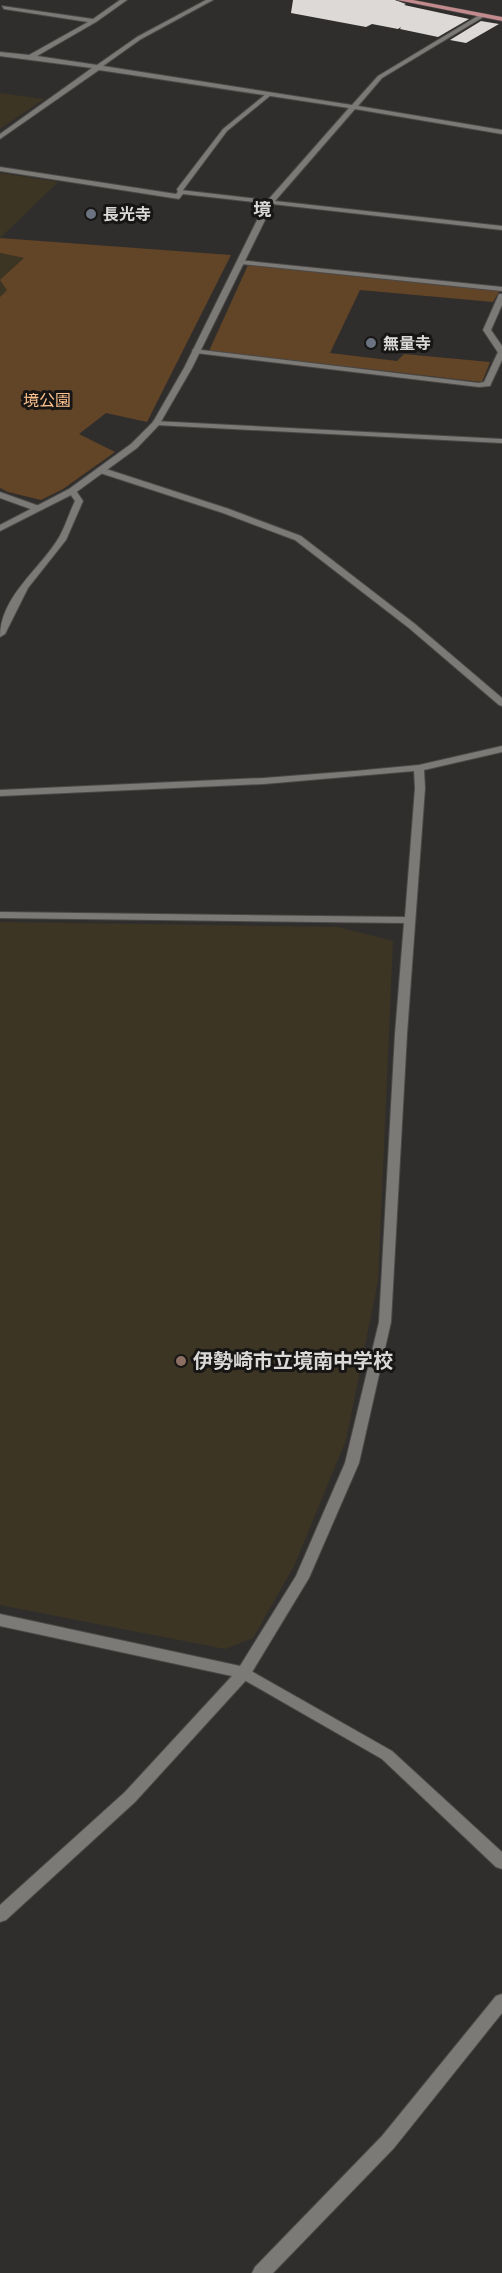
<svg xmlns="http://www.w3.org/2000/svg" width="502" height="2273" viewBox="0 0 502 2273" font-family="'Work Sans','Noto Sans JP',sans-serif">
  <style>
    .education { fill: #3d3524 }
    .green { fill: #624427 }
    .building { fill: #dcd9d6 }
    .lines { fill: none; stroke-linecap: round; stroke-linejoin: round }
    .service-casing { stroke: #4b4947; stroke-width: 2 }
    .minor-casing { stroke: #4b4947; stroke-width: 2 }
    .tertiary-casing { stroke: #4b4947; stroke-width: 2 }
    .primary-casing { stroke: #4b4947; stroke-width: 1 }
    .service { fill: #7c7a77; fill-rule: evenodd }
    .minor { fill: #7c7a77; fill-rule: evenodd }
    .tertiary { fill: #7c7a77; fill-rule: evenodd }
    .primary { fill: #c38b8e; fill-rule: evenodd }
    .worship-dot { fill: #6b7280; stroke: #171615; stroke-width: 2 }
    .education-dot { fill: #8d6e63; stroke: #171615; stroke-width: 2 }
    .labels { text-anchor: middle; stroke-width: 6; stroke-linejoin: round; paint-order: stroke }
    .far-poi-label { font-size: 16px; font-weight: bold; fill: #dbd9d8; stroke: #171615; text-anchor: start }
    .far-park-label { font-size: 16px; fill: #fdc28d; stroke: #171615 }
    .far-quarter-label { font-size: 18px; font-weight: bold; fill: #dbd9d8; stroke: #171615 }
    .poi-label { font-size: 20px; font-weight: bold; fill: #dbd9d8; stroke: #171615; text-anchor: start }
  </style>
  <rect width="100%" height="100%" fill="#302e2c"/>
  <!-- education -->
  <g class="education">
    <polygon points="0,93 44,99 0,129"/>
    <polygon points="0,173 58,182 0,238"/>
    <polygon points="0,253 24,258 7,290 0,297"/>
    <polygon points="0,922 338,927 393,941 378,1281 346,1440 295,1564 253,1638 225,1649 0,1605"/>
  </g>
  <!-- green -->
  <g class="green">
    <polygon points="0,238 231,255 147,422 106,413 79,434 115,452 63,489 41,500 8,492 0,488 0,297 7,290 0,280 24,258 0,253"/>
    <polygon points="248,265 500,290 493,302 360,290 330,353 397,361 404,354 490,362 482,382 209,351"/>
  </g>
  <!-- building -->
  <g class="building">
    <polygon points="293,0 395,0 406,4 404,5 469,19 438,37 400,29 401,27 398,29 372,24 366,27 291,13"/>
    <polygon points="481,21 499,24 466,43 450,40"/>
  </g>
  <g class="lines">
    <defs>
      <g id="service">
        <polygon points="266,94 271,95 227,131 183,190 182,193 178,193 177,189 223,129"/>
        <polygon points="238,260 502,287 502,291 241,264 238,264"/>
        <polygon points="193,349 479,383 484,382 498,352 502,350 502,360 490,386 479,387 196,353 192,351"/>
        <polygon points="244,1667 392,1751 502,1852 502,1869 496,1867 382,1759 239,1677 237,1673 239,1669"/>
      </g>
      <g id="minor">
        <polygon points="120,0 127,0 96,22 37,56 97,65 137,37 206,0 213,0 141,39 103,66 352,105 378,76 481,14 485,14 485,16 382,78 358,106 502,130 502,134 355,109 275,201 502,226 502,230 183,194 179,199 0,171 0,167 176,194 180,190 268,200 349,108 99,70 0,139 0,134 92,68 0,56 0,52 29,55 88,22 4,9 2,6 93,19"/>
        <polygon points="499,294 502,294 502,305 491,330 502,346 502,354 499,354 483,330"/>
        <polygon points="153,421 502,439 502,443 156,425 153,425"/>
        <polygon points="100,467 229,509 301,536 415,624 502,698 502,706 499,705 409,628 295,540 223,513 97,472 96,470"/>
        <path d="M72,488L75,489L83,501L66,540L28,588L5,634L0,637C0,597 39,570 58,539C65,528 69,513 75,501L68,491Z"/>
        <polygon points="0,492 42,507 43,509 36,511 0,498"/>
        <polygon points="502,746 502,752 424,770 425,788 407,1034 391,1322 359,1463 309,1578 249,1677 135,1802 6,1920 0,1922 0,1905 125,1792 232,1676 0,1626 0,1614 240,1666 296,1576 345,1463 379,1322 395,1034 404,923 0,918 0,912 405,917 415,788 414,771 264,784 0,796 0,790 264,778 355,771 419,765"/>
      </g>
      <g id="tertiary">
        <polygon points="270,200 274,202 192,368 159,425 137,448 75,493 0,531 0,525 69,489 131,444 153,422 184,368 266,202"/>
        <polygon points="502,1994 502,2013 394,2148 273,2273 252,2273 255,2267 382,2136 496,1996"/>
      </g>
      <polygon id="primary" points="397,0 413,0 502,17 502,21"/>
    </defs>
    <!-- service casing -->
    <use href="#service" class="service-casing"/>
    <!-- minor casing -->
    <use href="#minor" class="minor-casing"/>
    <!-- tertiary casing -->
    <use href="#tertiary" class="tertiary-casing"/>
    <!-- primary casing -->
    <use href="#primary" class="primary-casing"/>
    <!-- service -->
    <use href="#service" class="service"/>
    <!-- minor -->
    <use href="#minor" class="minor"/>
    <!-- tertiary -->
    <use href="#tertiary" class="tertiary"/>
    <!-- primary -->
    <use href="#primary" class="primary"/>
  </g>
  <!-- markers -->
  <g class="worship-dot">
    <circle cx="91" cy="214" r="6"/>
    <circle cx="371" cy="343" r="6"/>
  </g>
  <circle class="education-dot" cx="181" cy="1361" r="6"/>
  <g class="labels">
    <!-- far-poi labels -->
    <g class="far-poi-label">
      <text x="103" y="220">長光寺</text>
      <text x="383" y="349">無量寺</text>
    </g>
    <!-- far-park labels -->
    <g class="far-park-label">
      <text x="47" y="406">境公園</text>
    </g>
    <!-- far-quarter labels -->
    <g class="far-quarter-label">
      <text x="262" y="216">境</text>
    </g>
    <!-- poi labels -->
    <g class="poi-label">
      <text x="193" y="1368">伊勢崎市立境南中学校</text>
    </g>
  </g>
</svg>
